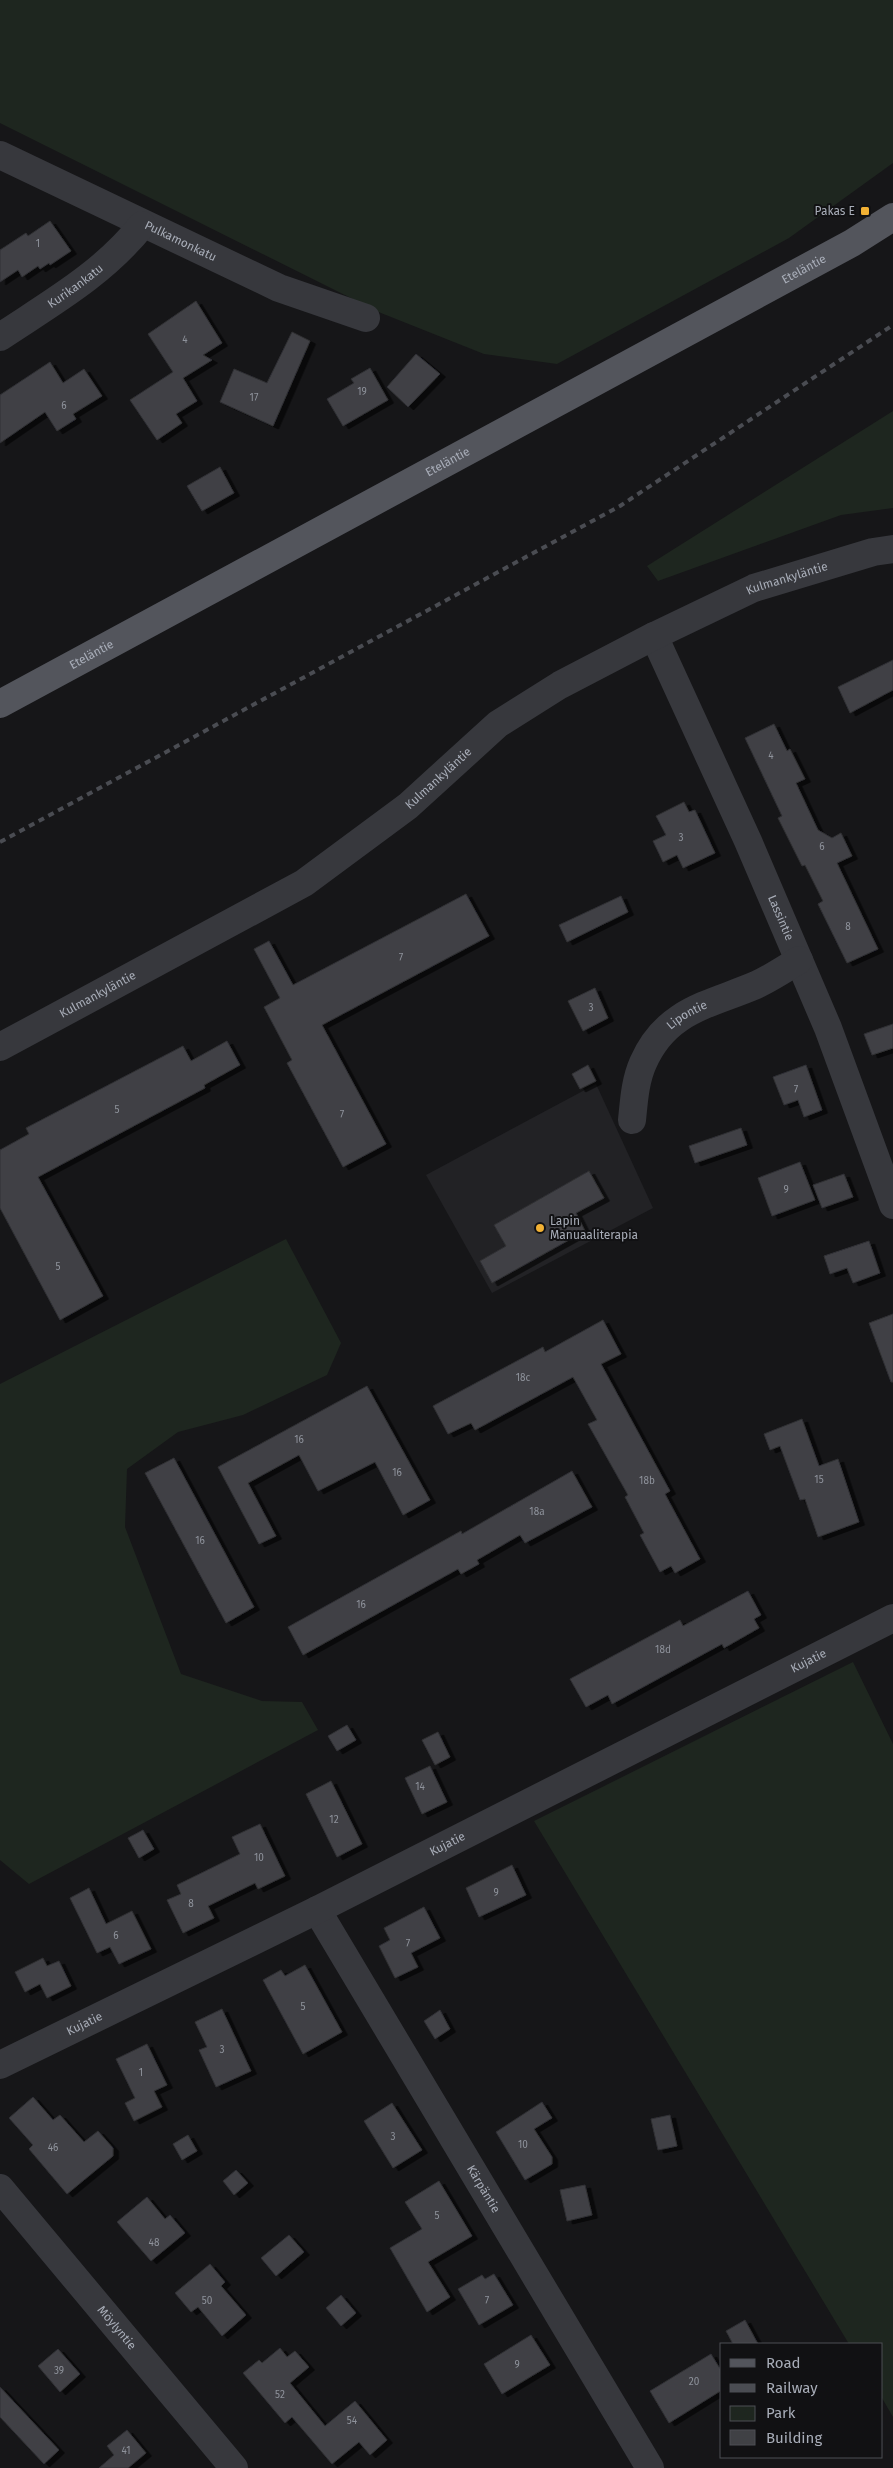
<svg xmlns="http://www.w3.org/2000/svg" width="893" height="2468" viewBox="0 0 893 2468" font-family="'Fira Sans',sans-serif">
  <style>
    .built { fill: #222225 }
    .green { fill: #1e261f }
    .building { fill: #404145; stroke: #303034; filter: url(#shadow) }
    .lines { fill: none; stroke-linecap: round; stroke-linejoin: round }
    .minor { stroke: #37383d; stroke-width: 28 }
    .major { stroke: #53555c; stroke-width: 28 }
    .rail { stroke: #4a4c52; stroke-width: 4; stroke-dasharray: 6 5; stroke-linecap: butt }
    .poi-dot { fill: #f2b134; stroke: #111113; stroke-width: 2 }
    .labels { text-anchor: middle; stroke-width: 4; stroke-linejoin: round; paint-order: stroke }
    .number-label { font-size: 10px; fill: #8e929b }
    .poi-label { font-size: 12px; fill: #a8adb8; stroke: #111113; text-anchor: end }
    .street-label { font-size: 12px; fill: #a8adb8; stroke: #111113 }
  </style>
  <defs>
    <filter id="shadow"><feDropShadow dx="5.5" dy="3" stdDeviation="0" flood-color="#0009"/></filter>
  </defs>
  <rect width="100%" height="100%" fill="#161618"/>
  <!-- built -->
  <polygon class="built" points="596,1084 653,1208 492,1293 426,1175"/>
  <!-- green -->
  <g class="green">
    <polygon points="0,0 893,0 893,163 789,238 557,364 484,354 381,313 0,123"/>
    <polygon points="893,411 893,508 841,515 658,581 647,566"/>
    <polygon points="286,1239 341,1343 327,1375 243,1415 178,1432 127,1469 125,1527 181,1674 262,1701 302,1702 318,1730 29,1884 0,1860 0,1384"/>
    <polygon points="853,1662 893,1744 893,2417 882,2398 882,2344 849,2344 534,1821"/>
  </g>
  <!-- building -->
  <g class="building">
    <polygon points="50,221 71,251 50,265 49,263 40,269 38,266 22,277 18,270 0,282 0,250 26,233 28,236"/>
    <polygon points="196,301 222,343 203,355 212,360 183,378 197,401 176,414 182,423 157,440 130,400 173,372 148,334"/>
    <polygon points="292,332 310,341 273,426 220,402 234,369 267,383"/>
    <polygon points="416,354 440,374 408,407 387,387"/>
    <polygon points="50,362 63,383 84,369 102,396 73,414 76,419 57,431 45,412 0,443 0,395"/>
    <polygon points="370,368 388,400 343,426 327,399 354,383 351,379"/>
    <polygon points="220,467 234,493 202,511 187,486"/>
    <polygon points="893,660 893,690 850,713 838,687"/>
    <polygon points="774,724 787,751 790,749 805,779 796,783 818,830 832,838 841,833 852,856 837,863 878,949 847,963 818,904 823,901 805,865 802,866 778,818 782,816 745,738"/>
    <polygon points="684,802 689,812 695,810 715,853 683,868 677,855 663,862 653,841 666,835 656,816"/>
    <polygon points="466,894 489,936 322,1025 386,1144 343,1167 287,1063 292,1060 264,1007 280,998 254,949 269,941 293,985"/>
    <polygon points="621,896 628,912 567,942 559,925"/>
    <polygon points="595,988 608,1018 583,1031 568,1001"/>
    <polygon points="893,1024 893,1048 872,1055 864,1034"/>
    <polygon points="227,1041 240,1065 204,1085 205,1088 38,1177 103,1296 60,1320 0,1208 0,1150 29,1134 26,1128 183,1046 191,1061"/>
    <polygon points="588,1065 596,1081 580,1089 572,1074"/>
    <polygon points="806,1065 822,1110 804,1117 798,1100 784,1105 773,1077"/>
    <polygon points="741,1128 747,1145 695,1163 689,1146"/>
    <polygon points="800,1162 815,1200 772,1216 758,1178"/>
    <polygon points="589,1171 604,1198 576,1213 585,1231 492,1283 480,1261 506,1246 494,1225"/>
    <polygon points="844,1174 853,1197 822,1208 813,1185"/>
    <polygon points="869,1241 880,1273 853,1283 847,1268 830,1274 824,1256"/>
    <polygon points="893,1314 893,1382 891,1382 869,1323"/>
    <polygon points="603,1320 621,1354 601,1364 670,1491 665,1494 700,1559 675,1573 671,1566 660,1572 640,1535 644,1533 625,1497 628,1495 588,1424 597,1420 573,1377 475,1430 471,1423 448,1434 433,1406 543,1347 545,1352"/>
    <polygon points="367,1386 430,1500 403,1515 375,1462 318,1491 299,1455 248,1483 276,1536 259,1544 218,1467"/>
    <polygon points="802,1419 819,1466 838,1459 859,1522 818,1537 805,1499 800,1500 780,1446 770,1450 764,1434"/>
    <polygon points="174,1458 254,1607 226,1623 145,1473"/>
    <polygon points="572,1471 592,1507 525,1543 520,1535 477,1560 479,1564 461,1574 458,1569 303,1655 288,1627 461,1531 462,1534"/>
    <polygon points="748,1591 761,1615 754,1619 759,1628 724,1648 722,1644 612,1704 608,1695 586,1707 570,1679 680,1620 683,1626"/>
    <polygon points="347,1725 356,1740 337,1751 328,1736"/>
    <polygon points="438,1732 450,1757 435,1765 422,1740"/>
    <polygon points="430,1766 447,1802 422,1814 405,1778"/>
    <polygon points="331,1781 362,1844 337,1857 306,1794"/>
    <polygon points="260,1824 285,1876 258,1889 255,1883 208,1906 214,1918 183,1933 167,1900 181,1894 177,1885 240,1854 232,1837"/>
    <polygon points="143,1830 154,1849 139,1858 128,1838"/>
    <polygon points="512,1865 526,1895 479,1917 466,1888"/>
    <polygon points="89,1888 106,1924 132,1911 151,1949 119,1964 110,1947 97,1953 70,1898"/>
    <polygon points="424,1907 440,1938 411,1953 418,1967 395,1978 379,1946 390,1940 384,1928"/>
    <polygon points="43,1958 47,1966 59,1961 71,1986 47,1998 40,1984 25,1992 15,1972"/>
    <polygon points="305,1965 342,2032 303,2054 263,1980 281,1970 285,1976"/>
    <polygon points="222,2009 251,2071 216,2087 199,2050 207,2047 195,2022"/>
    <polygon points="440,2010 450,2029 435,2039 424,2021"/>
    <polygon points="147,2044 167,2085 154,2091 162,2107 134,2121 125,2103 135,2098 116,2059"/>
    <polygon points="33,2097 53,2120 60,2115 84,2142 98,2131 113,2148 113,2156 67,2194 29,2149 33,2145 9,2118"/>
    <polygon points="542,2102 552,2118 534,2129 552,2157 552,2164 525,2180 496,2132"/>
    <polygon points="392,2103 422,2150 393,2168 364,2121"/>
    <polygon points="670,2115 677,2146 658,2150 651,2119"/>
    <polygon points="188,2135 197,2151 182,2160 173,2144"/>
    <polygon points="236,2170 248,2183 234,2195 223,2181"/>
    <polygon points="439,2181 472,2236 428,2262 450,2297 427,2312 390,2248 422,2229 405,2202"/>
    <polygon points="585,2185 592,2215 567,2221 560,2190"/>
    <polygon points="147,2197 165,2219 170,2215 185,2233 151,2261 117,2222"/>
    <polygon points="289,2235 304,2252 276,2276 261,2258"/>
    <polygon points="210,2264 225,2282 221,2286 246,2315 222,2336 198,2307 191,2312 175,2293"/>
    <polygon points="494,2274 513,2305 479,2325 458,2289 482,2275 485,2279"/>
    <polygon points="341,2295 356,2313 341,2326 326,2308"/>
    <polygon points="745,2320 758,2344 733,2344 726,2331"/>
    <polygon points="531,2335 550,2365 502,2394 484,2364"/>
    <polygon points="280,2348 287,2357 295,2351 309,2367 290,2383 325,2426 355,2401 387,2440 370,2455 359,2442 332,2464 292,2417 285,2423 243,2373 259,2360 262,2363"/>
    <polygon points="58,2349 80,2374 60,2392 38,2366"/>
    <polygon points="711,2354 722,2372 722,2390 669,2423 650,2391"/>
    <polygon points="0,2387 59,2450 44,2464 0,2417"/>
    <polygon points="127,2430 146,2453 128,2468 99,2468 114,2455 107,2446"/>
  </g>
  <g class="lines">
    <!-- minor -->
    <g class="minor">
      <path id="s1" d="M0,155L279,288L366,318"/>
      <path id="s2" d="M0,337C51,303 103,274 142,225"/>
      <path id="s3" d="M654,636L748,841L828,1028L893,1205"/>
      <path id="s4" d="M0,1047L304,883L408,806L498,724L560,685L654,636L754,588L873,552L893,549"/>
      <path id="s5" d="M632,1120C634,1101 635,1081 643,1063C666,1010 709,1005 756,985C771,978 785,969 799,960"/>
      <path id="s6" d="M317,1910L650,2468"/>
      <path id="s7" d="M0,2065L317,1910L893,1618"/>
      <path id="s8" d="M0,2188L234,2468"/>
    </g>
    <!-- major -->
    <path class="major" id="s9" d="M0,704L852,243L893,217"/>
    <!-- rail -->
    <polyline class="rail" points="0,842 620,506 893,325"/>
  </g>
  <!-- markers -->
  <g class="poi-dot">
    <rect x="860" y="206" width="10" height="10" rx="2.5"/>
    <circle cx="540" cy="1228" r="5"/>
  </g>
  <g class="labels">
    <!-- number labels -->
    <g class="number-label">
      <text x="38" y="247">1</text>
      <text x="185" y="343">4</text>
      <text x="362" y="395">19</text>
      <text x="254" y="401">17</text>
      <text x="64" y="409">6</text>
      <text x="771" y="759">4</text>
      <text x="681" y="841">3</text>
      <text x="822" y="850">6</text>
      <text x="848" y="930">8</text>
      <text x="401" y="961">7</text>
      <text x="591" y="1011">3</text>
      <text x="796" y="1093">7</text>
      <text x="117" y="1113">5</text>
      <text x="342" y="1118">7</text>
      <text x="786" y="1193">9</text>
      <text x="58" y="1270">5</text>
      <text x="523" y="1381">18c</text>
      <text x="299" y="1443">16</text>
      <text x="397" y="1476">16</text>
      <text x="819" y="1483">15</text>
      <text x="647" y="1484">18b</text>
      <text x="537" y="1515">18a</text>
      <text x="200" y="1544">16</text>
      <text x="361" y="1608">16</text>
      <text x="663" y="1653">18d</text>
      <text x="420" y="1790">14</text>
      <text x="334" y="1823">12</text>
      <text x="259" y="1861">10</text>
      <text x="496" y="1896">9</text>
      <text x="191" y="1907">8</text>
      <text x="116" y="1939">6</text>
      <text x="408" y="1947">7</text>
      <text x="303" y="2010">5</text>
      <text x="222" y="2053">3</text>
      <text x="141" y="2076">1</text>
      <text x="393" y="2140">3</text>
      <text x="523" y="2148">10</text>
      <text x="53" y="2151">46</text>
      <text x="437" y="2219">5</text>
      <text x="154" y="2246">48</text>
      <text x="207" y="2304">50</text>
      <text x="487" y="2304">7</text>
      <text x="517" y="2368">9</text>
      <text x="59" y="2374">39</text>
      <text x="694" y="2385">20</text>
      <text x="280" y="2398">52</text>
      <text x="352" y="2424">54</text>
      <text x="126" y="2454">41</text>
    </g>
    <!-- poi labels -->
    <g class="poi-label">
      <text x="855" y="215">Pakas E</text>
      <text x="550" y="1225" text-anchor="start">Lapin<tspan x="550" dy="14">Manuaaliterapia</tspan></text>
    </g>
    <!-- street labels -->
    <g class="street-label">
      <text dy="4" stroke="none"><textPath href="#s1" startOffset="200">Pulkamonkatu</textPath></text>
      <text dy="4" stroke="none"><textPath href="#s9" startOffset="914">Eteläntie</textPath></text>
      <text dy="4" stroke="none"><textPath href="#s2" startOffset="91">Kurikankatu</textPath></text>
      <text dy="4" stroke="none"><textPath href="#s9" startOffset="509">Eteläntie</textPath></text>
      <text dy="4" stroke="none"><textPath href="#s4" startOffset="921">Kulmankyläntie</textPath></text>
      <text dy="4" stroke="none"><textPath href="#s9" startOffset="104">Eteläntie</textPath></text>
      <text dy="4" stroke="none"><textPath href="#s4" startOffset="516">Kulmankyläntie</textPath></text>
      <text dy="4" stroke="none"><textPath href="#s3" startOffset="309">Lassintie</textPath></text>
      <text dy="4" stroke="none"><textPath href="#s4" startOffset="111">Kulmankyläntie</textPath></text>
      <text dy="4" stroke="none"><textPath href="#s5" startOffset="125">Lipontie</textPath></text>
      <text dy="4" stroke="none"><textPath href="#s7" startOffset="904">Kujatie</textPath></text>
      <text dy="4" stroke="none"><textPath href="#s7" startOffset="499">Kujatie</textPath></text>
      <text dy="4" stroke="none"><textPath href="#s7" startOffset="94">Kujatie</textPath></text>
      <text dy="4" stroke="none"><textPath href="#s6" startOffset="325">Kärpäntie</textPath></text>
      <text dy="4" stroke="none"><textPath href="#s8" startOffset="182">Möylyntie</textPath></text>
    </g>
  </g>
  <!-- legend -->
  <rect x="720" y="2343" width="162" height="115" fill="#111113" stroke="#4d4f55"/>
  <rect x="730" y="2359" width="25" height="8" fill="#53555c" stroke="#4d4f55"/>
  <text x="766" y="2368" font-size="15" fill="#a8adb8">Road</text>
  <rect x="730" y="2384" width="25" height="8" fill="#4a4c52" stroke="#4d4f55"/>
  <text x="766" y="2393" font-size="15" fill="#a8adb8">Railway</text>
  <rect x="730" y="2406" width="25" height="15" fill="#1e261f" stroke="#4d4f55"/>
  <text x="766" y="2418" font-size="15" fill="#a8adb8">Park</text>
  <rect x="730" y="2430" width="25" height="15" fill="#404145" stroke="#4d4f55"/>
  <text x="766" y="2443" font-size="15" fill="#a8adb8">Building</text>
</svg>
